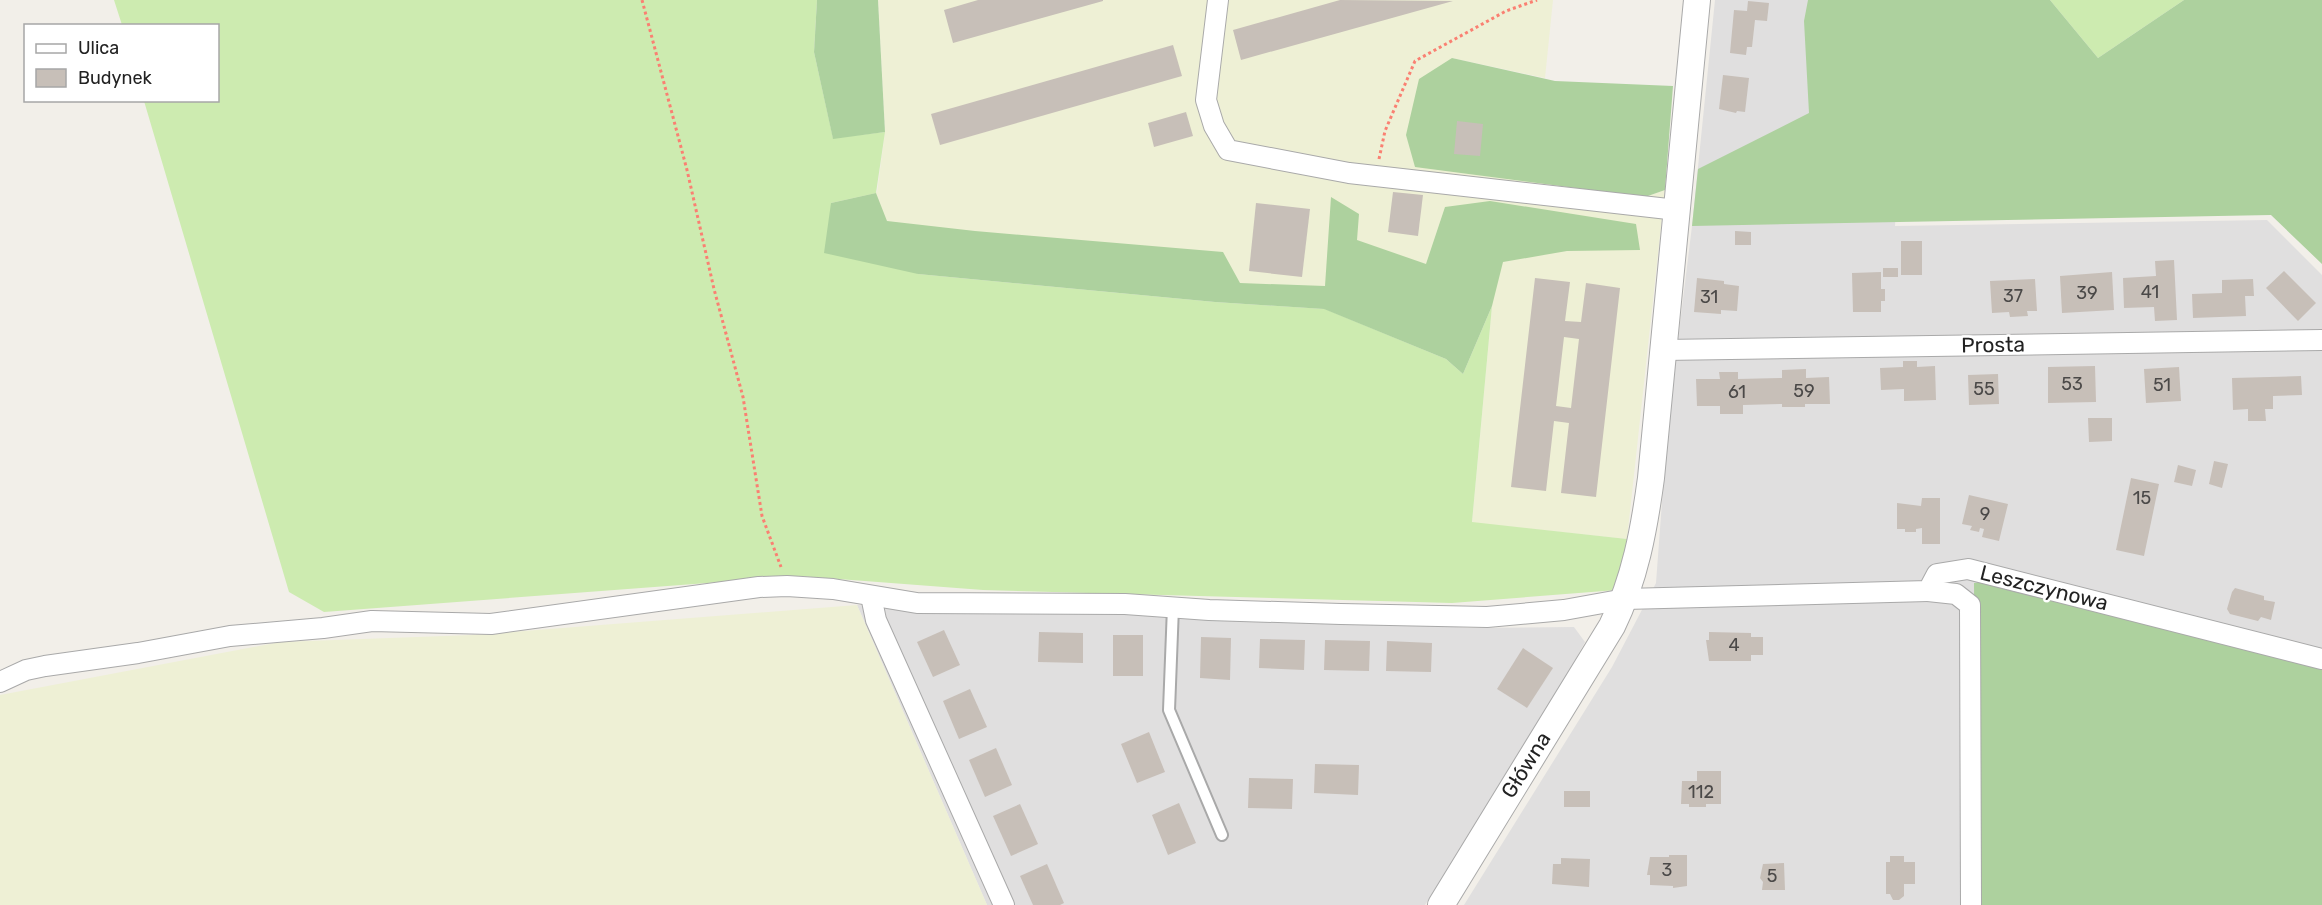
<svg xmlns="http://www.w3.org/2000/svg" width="2322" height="905" viewBox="0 0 2322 905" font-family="Rubik,sans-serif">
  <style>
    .residential { fill: #e0dfdf }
    .farmland { fill: #eef0d5 }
    .grass { fill: #cdebb0 }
    .forest { fill: #add19e }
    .building { fill: #c7bfb8; fill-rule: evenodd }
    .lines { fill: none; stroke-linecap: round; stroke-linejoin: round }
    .service-casing { stroke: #a9a9a9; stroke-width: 14 }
    .minor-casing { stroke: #a9a9a9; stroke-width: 22 }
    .tertiary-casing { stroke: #a9a9a9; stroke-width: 28 }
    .path { stroke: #fa8072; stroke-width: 3; stroke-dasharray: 3 3; stroke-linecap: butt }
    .service { stroke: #fff; stroke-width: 10 }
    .minor { stroke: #fff; stroke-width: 20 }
    .tertiary { stroke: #fff; stroke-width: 26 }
    .labels { text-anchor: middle; stroke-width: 5; stroke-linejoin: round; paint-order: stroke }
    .number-label { font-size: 18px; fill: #4b4948 }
    .street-label { font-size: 21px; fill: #222; stroke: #fff }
  </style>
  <rect width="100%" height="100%" fill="#f2efe9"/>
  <!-- residential -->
  <g class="residential">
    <polygon points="1715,0 1905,0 1895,226 2267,220 2322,275 2322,652 1966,905 1464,905 1612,667 1656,583 1668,421 1692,226"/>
    <polygon points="857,605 991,612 1346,618 1468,628 1574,627 1585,642 1542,721 1425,905 987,905"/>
  </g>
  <!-- farmland -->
  <g class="farmland">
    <polygon points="878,0 1553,0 1545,78 1452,58 1645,197 1665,190 1627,539 1472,523 1492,306 918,274 831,203 877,192 885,132"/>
    <polygon points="857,605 987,905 0,905 0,695 280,642 472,635"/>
  </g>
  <!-- grass -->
  <g class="grass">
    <polygon points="114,0 817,0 814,52 833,138 885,132 876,193 831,203 918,274 1215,302 1325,309 1446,359 1463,374 1492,306 1472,522 1627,539 1617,590 1452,603 983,590 799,576 324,612 289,592 144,101 218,100 218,26 122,25"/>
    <polygon points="2050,0 2184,0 2098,58"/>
  </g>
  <!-- forest -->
  <g class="forest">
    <polygon points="817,0 878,0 885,132 833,139 814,52"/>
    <polygon points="1808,0 2050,0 2098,58 2184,0 2322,0 2322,264 2271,215 1692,226 1698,169 1809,113 1804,21"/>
    <polygon points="1452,58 1555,81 1673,86 1665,190 1645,197 1415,167 1406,135 1419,79"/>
    <polygon points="876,193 887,221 975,231 1223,252 1240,283 1325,286 1331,197 1359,214 1357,240 1426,264 1445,207 1490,201 1636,224 1640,250 1567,251 1503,262 1492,306 1463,374 1446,359 1324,309 1215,302 918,274 824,253 831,203"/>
    <polygon points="1998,580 2322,664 2322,905 1976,905 1974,583"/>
  </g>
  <!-- building -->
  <g class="building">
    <polygon points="978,0 1103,0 1103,1 953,43 944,10"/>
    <polygon points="1340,0 1453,1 1241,60 1233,30"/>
    <polygon points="1748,1 1769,3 1767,21 1755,20 1752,47 1747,47 1746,55 1730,53 1734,10 1747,11"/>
    <polygon points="1173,45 1182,76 940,145 931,114"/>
    <polygon points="1723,75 1749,78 1745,112 1737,111 1736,113 1719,109"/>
    <polygon points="1186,112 1193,136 1154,147 1148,123"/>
    <polygon points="1457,121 1483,124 1480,156 1454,154"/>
    <polygon points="1393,192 1423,195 1418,236 1388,232"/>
    <polygon points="1256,203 1310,209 1302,277 1249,271"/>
    <polygon points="1735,231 1751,232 1751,245 1735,245"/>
    <rect x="1901" y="241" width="21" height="34"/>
    <polygon points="2174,260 2177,320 2155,321 2154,307 2124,308 2123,278 2156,276 2155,261"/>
    <rect x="1883" y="268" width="15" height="9"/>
    <polygon points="2284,271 2316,303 2298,321 2266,288"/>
    <polygon points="1881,272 1881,289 1885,289 1885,301 1881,301 1881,312 1853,312 1852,273"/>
    <polygon points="2112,272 2114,310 2062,313 2060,276"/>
    <path d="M1535,278L1570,282L1565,321L1581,322L1586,283L1620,288L1596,497L1561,493L1569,423L1554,421L1546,491L1511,487ZM1564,337L1579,339L1571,408L1556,406Z"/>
    <polygon points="1697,278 1724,281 1724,284 1739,286 1737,311 1721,310 1721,314 1694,312"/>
    <polygon points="2035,279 2037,311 2027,311 2028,316 2010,317 2009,312 1992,313 1990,281"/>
    <polygon points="2253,279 2254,296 2245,296 2246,316 2193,318 2192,294 2222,293 2222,280"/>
    <polygon points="1903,361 1917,361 1917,367 1935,366 1936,400 1904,401 1904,389 1881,390 1880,368 1903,367"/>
    <polygon points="2095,366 2096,402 2048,403 2048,367"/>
    <polygon points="2179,367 2181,401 2146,403 2144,369"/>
    <polygon points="1806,369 1806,378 1829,377 1830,404 1805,404 1805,407 1782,407 1782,404 1743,405 1743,414 1720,414 1720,406 1697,406 1696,379 1720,379 1719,372 1738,372 1738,379 1782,378 1782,370"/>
    <polygon points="1998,374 1999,404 1969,405 1968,375"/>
    <polygon points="2301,376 2302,395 2273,396 2273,409 2265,409 2266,421 2248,421 2248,409 2233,410 2232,378"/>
    <polygon points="2088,418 2112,418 2112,441 2089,442"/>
    <polygon points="2214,461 2228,464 2222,488 2209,484"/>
    <polygon points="2178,465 2196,470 2192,486 2174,482"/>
    <polygon points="2131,478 2159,484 2144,556 2116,550"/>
    <polygon points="1969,495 2008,504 1999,541 1982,537 1984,529 1980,528 1979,532 1970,530 1972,526 1962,524"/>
    <polygon points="1922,498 1940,498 1940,544 1922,544 1922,528 1916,529 1916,532 1905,532 1905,529 1897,529 1897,503 1921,506"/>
    <polygon points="2235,588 2264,596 2264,600 2275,602 2271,620 2261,617 2258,621 2230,614 2227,609 2232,592"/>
    <polygon points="944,630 960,665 933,677 917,642"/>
    <polygon points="1039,632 1083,633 1083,663 1038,662"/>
    <polygon points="1709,632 1751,633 1751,637 1763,637 1763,655 1751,655 1751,661 1709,661 1706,640 1709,640"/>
    <rect x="1113" y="635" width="30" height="41"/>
    <polygon points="1201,637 1231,638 1230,680 1200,678"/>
    <polygon points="1260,639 1305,640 1304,670 1259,668"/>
    <polygon points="1325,640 1370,641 1369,671 1324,670"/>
    <polygon points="1387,641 1432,643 1431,672 1386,671"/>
    <polygon points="1523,648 1553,668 1527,708 1497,689"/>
    <polygon points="970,689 987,727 959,739 943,701"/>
    <polygon points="1149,732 1165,772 1137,783 1121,744"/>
    <polygon points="996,748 1012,785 985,797 969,760"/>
    <polygon points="1315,764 1359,765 1358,795 1314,793"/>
    <polygon points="1697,771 1721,771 1721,804 1706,804 1706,807 1689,807 1689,804 1681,804 1682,781 1697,781"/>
    <polygon points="1249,778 1293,779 1292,809 1248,808"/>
    <rect x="1564" y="791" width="26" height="16"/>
    <polygon points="1179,803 1196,843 1168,855 1152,815"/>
    <polygon points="1020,804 1038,844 1011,856 993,816"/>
    <polygon points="1669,855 1687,855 1687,886 1673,888 1673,886 1650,885 1650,875 1647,875 1650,857 1669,857"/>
    <polygon points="1890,856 1904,856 1904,862 1915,862 1915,884 1904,884 1904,896 1899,900 1893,900 1890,894 1886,894 1886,862 1890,862"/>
    <polygon points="1561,858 1590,859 1589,887 1552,884 1553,864 1561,864"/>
    <polygon points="1784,863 1785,890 1762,890 1763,882 1760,878 1763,864"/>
    <polygon points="1047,864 1064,903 1060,905 1033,905 1020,876"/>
  </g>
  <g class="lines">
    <defs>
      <polyline id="service" points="1173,607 1169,710 1222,835"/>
      <g id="minor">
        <polyline points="1218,0 1206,100 1214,126 1228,150 1349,173 1677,210"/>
        <polyline points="1664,350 2322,340"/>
        <polyline points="1928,591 1956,594 1970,605 1971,905"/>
        <polyline points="871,596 876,620 1004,905"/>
        <polyline points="0,682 26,670 45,666 138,653 230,636 323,628 372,621 491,624 759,587 787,586 833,589 917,603 1125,604 1209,610 1341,614 1487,617 1564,610 1625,599 1928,591 1937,574 1968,569 2322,659"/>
      </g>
      <path id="tertiary" d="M1441,905L1612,626C1635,579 1644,530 1651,478L1697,0"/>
    </defs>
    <!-- service casing -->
    <use href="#service" class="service-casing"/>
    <!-- minor casing -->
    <use href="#minor" class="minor-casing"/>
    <!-- tertiary casing -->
    <use href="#tertiary" class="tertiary-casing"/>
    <!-- path -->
    <g class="path">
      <polyline points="642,0 687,170 714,289 743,397 762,516 781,567"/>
      <polyline points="1379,159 1385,131 1415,61 1506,11 1537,0"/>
    </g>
    <!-- service -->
    <use href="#service" class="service"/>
    <!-- minor -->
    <use href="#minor" class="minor"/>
    <!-- tertiary -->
    <use href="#tertiary" class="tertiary"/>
  </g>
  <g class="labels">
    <!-- number labels -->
    <g class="number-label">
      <text x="2150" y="298">41</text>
      <text x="2087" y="299">39</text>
      <text x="2013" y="302">37</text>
      <text x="1709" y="303">31</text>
      <text x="2072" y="390">53</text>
      <text x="2162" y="391">51</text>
      <text x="1984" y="395">55</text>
      <text x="1804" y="397">59</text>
      <text x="1737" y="398">61</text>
      <text x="2142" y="504">15</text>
      <text x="1985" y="520">9</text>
      <text x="1734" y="651">4</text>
      <text x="1701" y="798">112</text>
      <text x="1667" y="876">3</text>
      <text x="1772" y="882">5</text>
    </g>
    <!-- street labels -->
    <g class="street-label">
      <text transform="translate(1993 345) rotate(-1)" y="7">Prosta</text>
      <text transform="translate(2044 588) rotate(14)" y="7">Leszczynowa</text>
      <text transform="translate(1526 765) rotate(-58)" y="7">Główna</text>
    </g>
  </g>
  <!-- legend -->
  <rect x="24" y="24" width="195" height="78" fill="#ffffff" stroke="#a7a7a7" stroke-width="1.5"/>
  <rect x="36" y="44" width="30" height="9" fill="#ffffff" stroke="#a7a7a7" stroke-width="1.5"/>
  <text x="78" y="54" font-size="18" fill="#222222">Ulica</text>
  <rect x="36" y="69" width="30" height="18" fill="#c7bfb8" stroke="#a7a7a7" stroke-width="1.5"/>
  <text x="78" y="84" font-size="18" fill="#222222">Budynek</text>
</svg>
